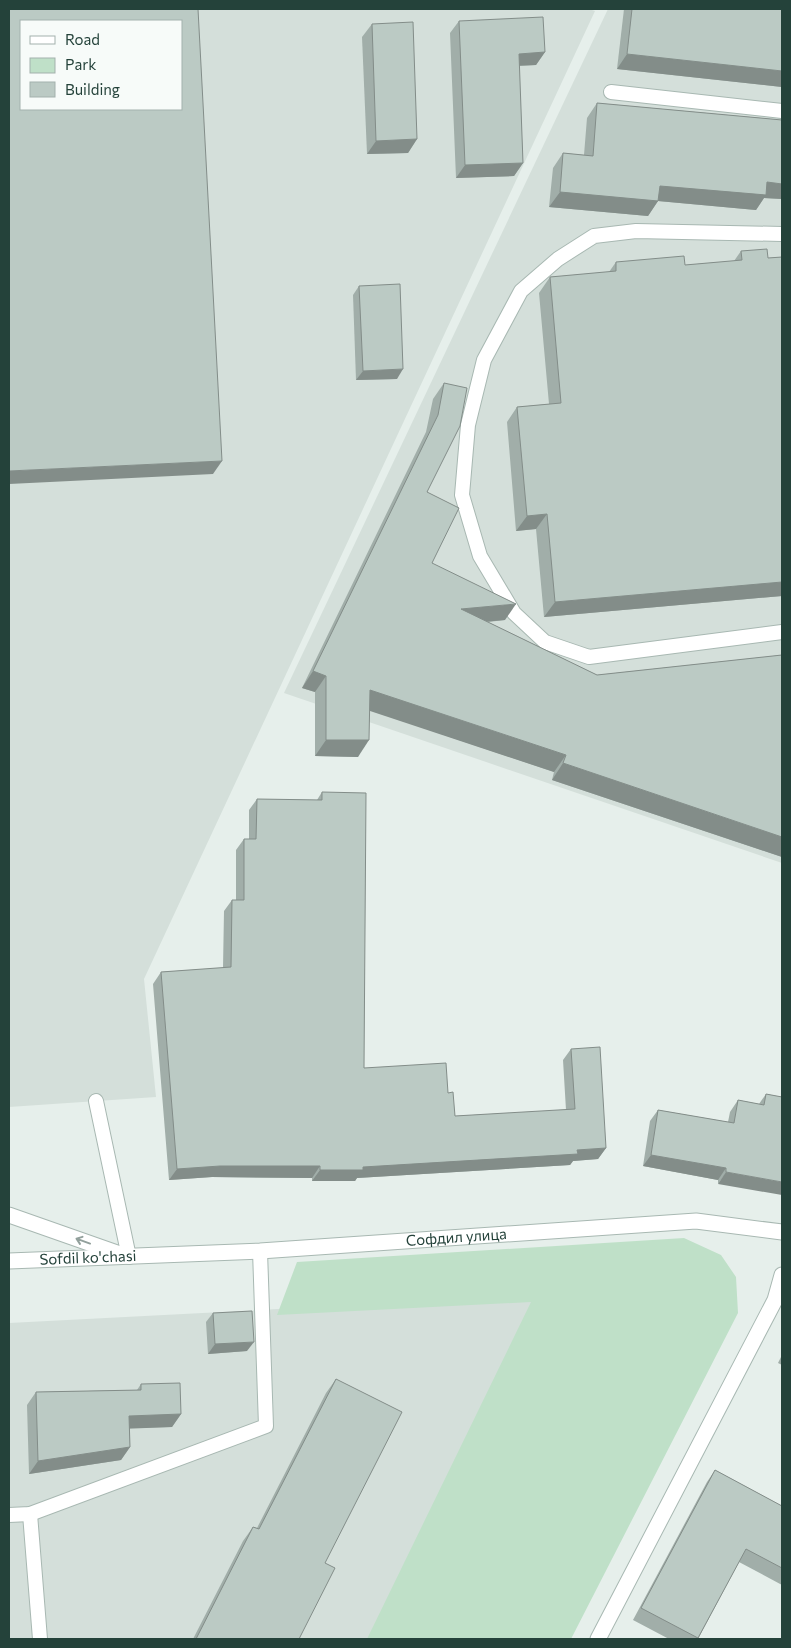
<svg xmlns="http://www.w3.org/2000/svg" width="791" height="1648" viewBox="0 0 791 1648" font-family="Commissioner,sans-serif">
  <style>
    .built { fill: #d4dfda; fill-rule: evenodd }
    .green { fill: #bfe0c8 }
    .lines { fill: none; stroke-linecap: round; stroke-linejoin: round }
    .lane-casing { stroke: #a8b8b2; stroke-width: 16 }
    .street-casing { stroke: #a8b8b2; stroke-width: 17 }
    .lane { stroke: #fff; stroke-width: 14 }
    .street { stroke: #fff; stroke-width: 15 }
    .wall { fill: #a1aea9 }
    .shaded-wall { fill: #838d89 }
    .building { fill: #bbcac4; stroke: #838d89; fill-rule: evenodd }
    .oneway { stroke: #92a09c }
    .labels { text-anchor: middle; stroke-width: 4; stroke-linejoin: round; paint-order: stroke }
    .street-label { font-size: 15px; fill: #24423a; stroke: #f7fbf9 }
  </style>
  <rect width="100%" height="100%" fill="#e6efeb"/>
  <!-- built -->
  <g class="built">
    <path d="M9,9H589L595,11L144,979L156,1097L9,1107ZM21,21H181V109H21Z"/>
    <polygon points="608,9 749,9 782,12 782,863 284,693"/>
    <polygon points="547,1295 380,1639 9,1639 9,1323"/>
  </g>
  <!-- green -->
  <polygon class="green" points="684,1238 721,1255 736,1277 738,1313 571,1639 367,1639 531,1302 277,1315 297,1262"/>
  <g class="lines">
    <defs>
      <g id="lane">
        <polyline points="611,92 782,111"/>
        <polyline points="782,234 636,231 594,236 558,259 521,291 484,360 468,425 462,495 480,556 514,613 545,642 589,657 782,632"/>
        <polyline points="96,1101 129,1257"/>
        <polyline points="30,1514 40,1639"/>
        <polyline points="9,1515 30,1514 266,1426 260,1251"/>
      </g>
      <g id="street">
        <polyline points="9,1215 120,1254"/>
        <path id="s1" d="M9,1261L260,1251L696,1221L782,1232"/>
        <polyline points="598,1639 775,1300 782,1275"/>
      </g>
    </defs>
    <!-- lane casing -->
    <use href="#lane" class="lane-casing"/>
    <!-- street casing -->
    <use href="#street" class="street-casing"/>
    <!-- lane -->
    <use href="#lane" class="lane"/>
    <!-- street -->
    <use href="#street" class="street"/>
  </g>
  <!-- wall -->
  <g class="wall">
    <polygon points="624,9 782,9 782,87 617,69"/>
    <polygon points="459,21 545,52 536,65 519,66 523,163 514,176 456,178 450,33"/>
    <polygon points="372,24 417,139 408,153 367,154 362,37"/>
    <polygon points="597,103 782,120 782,199 764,198 756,210 658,201 648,216 549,207 553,168 563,153 584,155 587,118"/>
    <polygon points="741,251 768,258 782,257 782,596 544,617 536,529 516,531 507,422 517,407 549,404 539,293 550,277 609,272 616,262 685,265 734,261"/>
    <polygon points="359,286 397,379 356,380 353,295"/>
    <polygon points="444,383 427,492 432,563 505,620 488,622 597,675 782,655 782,857 552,780 554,772 370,710 358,757 315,756 315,692 302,688 426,432 433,399"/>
    <polygon points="322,792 364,1068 448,1093 455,1116 566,1110 563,1060 571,1049 606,1148 598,1159 573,1161 570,1165 357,1178 355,1181 312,1181 312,1178 212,1177 169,1180 153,984 161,972 223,968 224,911 232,900 236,900 236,850 244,839 249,839 249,810 257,799 317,800"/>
    <polygon points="766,1094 782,1097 718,1184 718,1180 643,1166 650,1121 658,1110 728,1122 730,1112 738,1100 759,1104"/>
    <polygon points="213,1313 247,1351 208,1354 206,1322"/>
    <polygon points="782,1355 782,1365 778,1363"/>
    <polygon points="336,1379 325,1563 299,1639 193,1639 243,1541 253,1527 257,1528 326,1393"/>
    <polygon points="141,1384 181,1414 172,1427 130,1428 130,1447 121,1460 29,1474 27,1405 36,1392 137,1390"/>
    <polygon points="715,1470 782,1506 782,1585 739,1562 698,1639 669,1639 633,1620 707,1482"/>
  </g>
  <!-- shaded-wall -->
  <g class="shaded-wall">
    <polygon points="545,52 536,65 510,66 519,54"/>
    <polygon points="627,54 782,71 782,87 617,69"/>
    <polygon points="417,139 408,153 367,154 376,141"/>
    <polygon points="523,163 514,176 456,178 465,165"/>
    <polygon points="767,182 782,184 782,199 764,198 756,210 658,201 648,216 549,207 560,192 660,186"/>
    <polygon points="403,369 397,379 356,380 363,371"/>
    <polygon points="222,461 213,474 9,484 9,471"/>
    <polygon points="547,514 536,529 516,531 527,516"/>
    <polygon points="782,582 782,596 544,617 555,602"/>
    <polygon points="516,604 505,620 449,625 461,609"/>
    <polygon points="313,671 326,676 315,692 302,688"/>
    <polygon points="370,690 566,755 554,772 358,707"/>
    <polygon points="326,740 369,740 358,757 315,756"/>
    <polygon points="563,763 782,837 782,857 552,780"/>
    <polygon points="606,1148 598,1159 573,1161 570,1165 357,1178 355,1181 312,1181 320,1170"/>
    <polygon points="651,1155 726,1168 718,1180 643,1166"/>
    <polygon points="220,1166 320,1166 312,1178 212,1177 169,1180 177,1169"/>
    <polygon points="726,1172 782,1182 782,1195 718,1184"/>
    <polygon points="254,1342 247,1351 208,1354 215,1344"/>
    <polygon points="181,1414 172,1427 120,1429 129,1416"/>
    <polygon points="130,1447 121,1460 29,1474 38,1461"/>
  </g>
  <!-- building -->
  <g class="building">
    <path d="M9,9H198L222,461L9,471ZM21,21H181V109H21Z"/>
    <polygon points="632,9 782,9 782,71 627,54"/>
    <polygon points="543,17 545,52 519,54 523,163 465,165 459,21"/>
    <polygon points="413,22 417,139 376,141 372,24"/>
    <polygon points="597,103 782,120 782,184 767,182 766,195 660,186 658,201 560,192 563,153 593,156"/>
    <polygon points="767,249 768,258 782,257 782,582 555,602 547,514 527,516 517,407 561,403 550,277 616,271 616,262 684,256 685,265 742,260 741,251"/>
    <polygon points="400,284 403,369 363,371 359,286"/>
    <polygon points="444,383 467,388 460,426 427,492 459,508 432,563 516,604 461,609 597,675 782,655 782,837 563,763 566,755 370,690 369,740 326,740 326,676 313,671 438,415"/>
    <polygon points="322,792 366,793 364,1068 446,1063 448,1093 453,1092 455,1116 575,1109 571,1049 600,1047 606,1148 577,1150 578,1154 363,1167 363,1170 320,1170 320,1166 220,1166 177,1169 161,972 231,967 232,900 244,900 244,839 256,839 257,799 322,800"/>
    <polygon points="766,1094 782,1097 782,1182 726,1172 726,1168 651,1155 658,1110 734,1123 738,1100 764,1105"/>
    <polygon points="252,1311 254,1342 215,1344 213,1313"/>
    <polygon points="336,1379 402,1412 325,1563 335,1568 299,1639 196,1639 253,1527 259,1529"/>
    <polygon points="180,1383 181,1414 129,1416 130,1447 38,1461 36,1392 141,1390 141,1384"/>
    <polygon points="715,1470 782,1506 782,1568 746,1549 698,1638 641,1608"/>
  </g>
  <!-- one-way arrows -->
  <defs><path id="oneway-shaft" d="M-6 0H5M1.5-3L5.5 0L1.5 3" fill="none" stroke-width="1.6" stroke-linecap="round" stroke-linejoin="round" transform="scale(1.25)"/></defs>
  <use class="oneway" href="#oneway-shaft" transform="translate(83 1241) rotate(-160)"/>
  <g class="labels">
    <!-- street labels -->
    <g class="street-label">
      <text dy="5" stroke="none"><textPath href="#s1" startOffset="448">Софдил улица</textPath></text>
      <text dy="5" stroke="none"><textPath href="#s1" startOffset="79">Sofdil ko'chasi</textPath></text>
    </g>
  </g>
  <!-- border -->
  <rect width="791" height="1648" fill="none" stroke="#24423a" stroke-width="20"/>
  <!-- legend -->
  <rect x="20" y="20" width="162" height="90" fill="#f7fbf9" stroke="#a3b1ad"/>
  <rect x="30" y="36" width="25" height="8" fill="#ffffff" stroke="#a3b1ad"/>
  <text x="65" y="45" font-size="15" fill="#24423a">Road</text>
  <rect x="30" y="58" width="25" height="15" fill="#bfe0c8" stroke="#a3b1ad"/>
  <text x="65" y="70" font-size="15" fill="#24423a">Park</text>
  <rect x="30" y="82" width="25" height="15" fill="#bbcac4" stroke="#a3b1ad"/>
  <text x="65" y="95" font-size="15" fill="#24423a">Building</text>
</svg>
